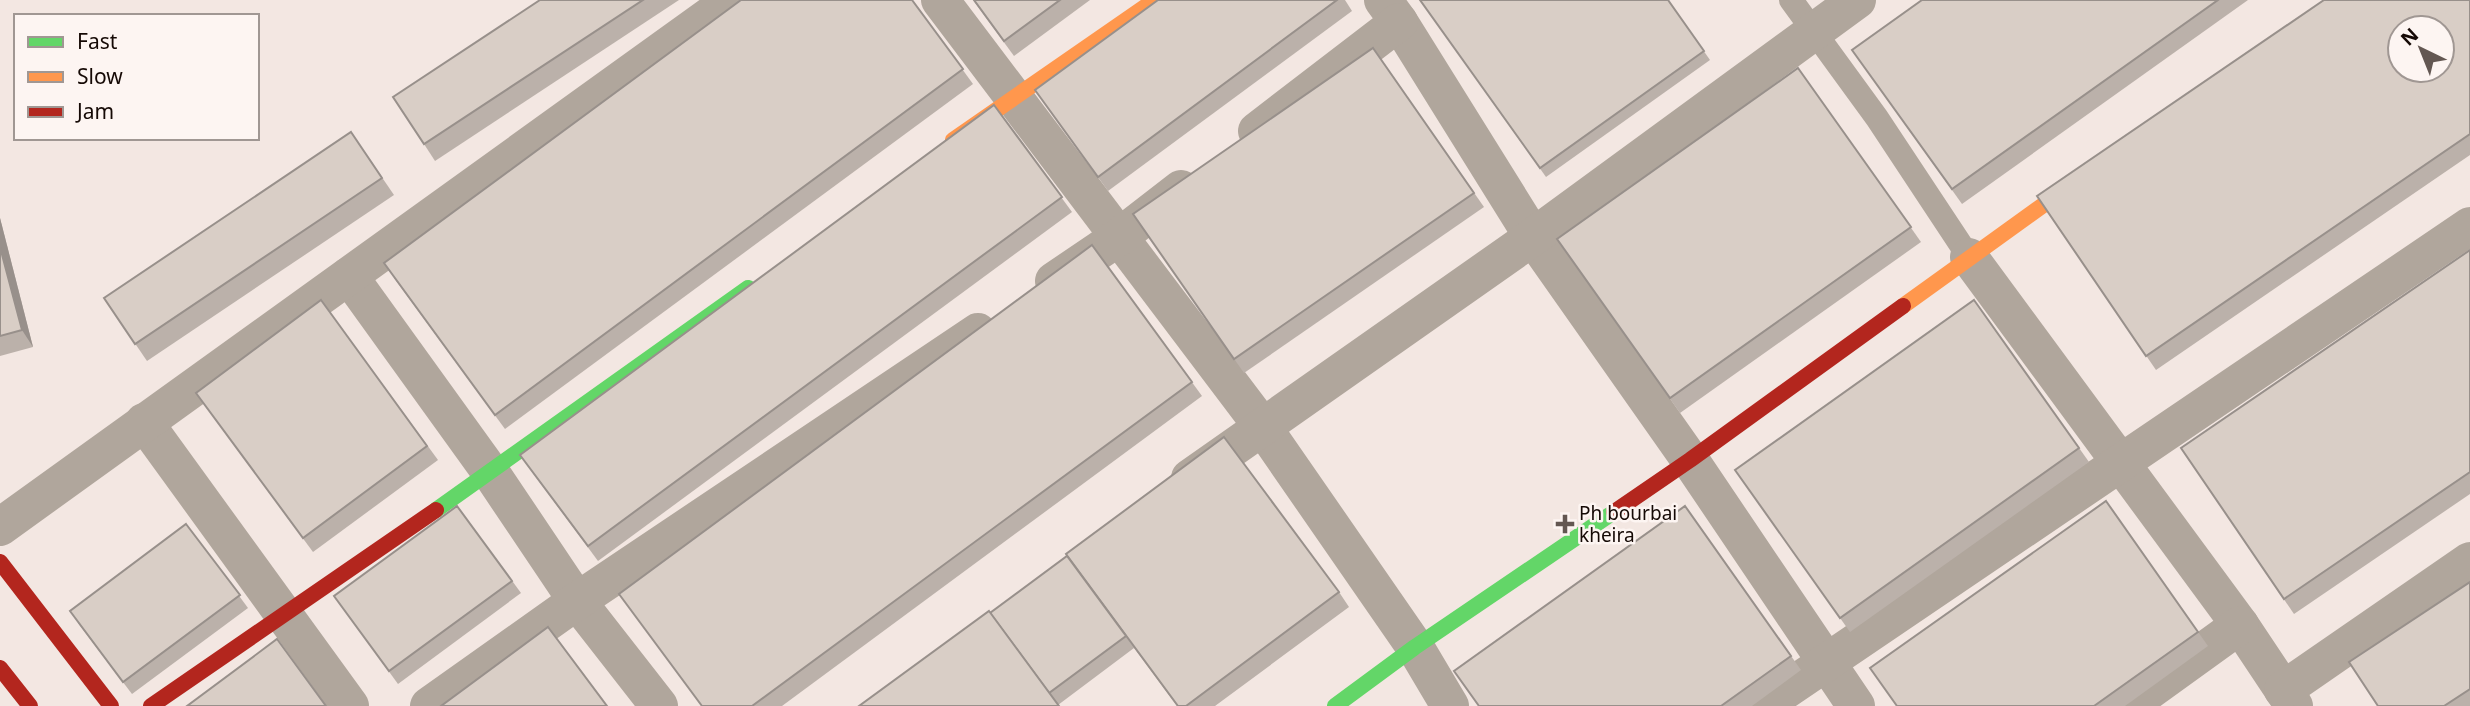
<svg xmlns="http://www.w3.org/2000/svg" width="2470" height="706" viewBox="0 0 2470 706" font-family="'Noto Sans',sans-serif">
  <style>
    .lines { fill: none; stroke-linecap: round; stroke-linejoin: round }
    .lane { stroke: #b0a69c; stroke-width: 24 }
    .street { stroke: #b0a69c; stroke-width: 38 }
    .fast { stroke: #63d668; stroke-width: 16 }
    .slow { stroke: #ff974d; stroke-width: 16 }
    .jam { stroke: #b3261e; stroke-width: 16 }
    .wall { fill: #bbb1aa }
    .shaded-wall { fill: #98908b }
    .building { fill: #d9cec6; stroke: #98908b; stroke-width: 2; fill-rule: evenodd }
    .poi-dot { fill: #635752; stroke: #fdf5f2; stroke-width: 2.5 }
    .labels { text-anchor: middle; stroke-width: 5; stroke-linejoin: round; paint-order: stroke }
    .poi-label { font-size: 19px; fill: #150905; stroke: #fdf5f2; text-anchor: start }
  </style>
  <rect width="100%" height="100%" fill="#f3e7e2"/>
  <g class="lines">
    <!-- lane -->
    <polyline class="lane" points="1791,0 1877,118 1969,257"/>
    <!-- street -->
    <g class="street">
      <polyline points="940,0 1262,426 1415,647 1450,706"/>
      <polyline points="1383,0 1399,22 1533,237 1690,460 1856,706"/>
      <polyline points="1257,131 1399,22"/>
      <polyline points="1969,257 2240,625 2294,706"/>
      <polyline points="349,276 491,473 577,601 659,706"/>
      <polyline points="1054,281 1119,237 1181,189"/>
      <polyline points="144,422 350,706"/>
      <polyline points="1190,478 1533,237 1857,0"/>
      <polyline points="0,527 732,0"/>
      <polyline points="2283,690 2470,561"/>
      <polyline points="429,706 577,601 978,332"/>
      <polyline points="1762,706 2470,226"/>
      <polyline points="2128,706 2240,625"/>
    </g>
    <!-- fast -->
    <g class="fast">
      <polyline points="436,510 748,288"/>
      <polyline points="1335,706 1415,647 1614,512"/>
    </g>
    <!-- slow -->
    <g class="slow">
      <polyline points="953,140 1155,0"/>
      <polyline points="1903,306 2085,175"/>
    </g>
    <!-- jam -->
    <g class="jam">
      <polyline points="1614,512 1690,460 1903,306"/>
      <polyline points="0,562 111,706"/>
      <polyline points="0,668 30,706"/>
      <polyline points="151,706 436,510"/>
    </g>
  </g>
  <!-- wall -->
  <g class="wall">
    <polygon points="540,0 679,0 435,161 424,144"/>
    <polygon points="912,0 973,84 505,429 394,278"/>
    <polygon points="973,0 1090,0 1014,56"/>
    <polygon points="1158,0 1345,0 1352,11 1108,191 1035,90"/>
    <polygon points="1420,0 1668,0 1710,60 1546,177"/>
    <polygon points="1922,0 2248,0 1962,204 1852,50"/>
    <polygon points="2470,0 2470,155 2156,370 2037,196"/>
    <polygon points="1373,48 1484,207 1244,373 1133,214"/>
    <polygon points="1798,68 1921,242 1680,413 1557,239"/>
    <polygon points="994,105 1072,212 598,561 530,469"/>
    <polygon points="351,132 394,195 147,361 104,298"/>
    <polygon points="0,218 33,347 0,356"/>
    <polygon points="1092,245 1202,396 782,706 701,706"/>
    <polygon points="2470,250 2470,494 2294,614 2181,448"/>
    <polygon points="321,300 438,460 313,552 206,407"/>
    <polygon points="1974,300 2089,462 1850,632 1735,470"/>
    <polygon points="2106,501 2208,646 2125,706 1897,706"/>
    <polygon points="457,506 521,593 398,684 334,596"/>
    <polygon points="1685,506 1801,670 1752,706 1479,706"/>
    <polygon points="186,524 248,608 132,694 78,623"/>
    <polygon points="2470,582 2470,706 2378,706"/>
    <polygon points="1339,592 1349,607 1215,706 1177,706 1134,648 1058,705 990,613"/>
  </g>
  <!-- shaded-wall -->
  <polygon class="shaded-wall" points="0,218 33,347 22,330 0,247"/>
  <!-- building -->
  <g class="building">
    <polygon points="540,0 643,0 424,144 393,97"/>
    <polygon points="741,0 912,0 963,69 495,415 384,263"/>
    <polygon points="974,0 1060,0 1004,41"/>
    <polygon points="1158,0 1337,0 1098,177 1035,90"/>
    <polygon points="1420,0 1668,0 1704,51 1540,168"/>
    <polygon points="1922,0 2218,0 1952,189 1852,50"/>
    <path d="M2324,0H2470V134L2146,356L2037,196ZM2400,28H2442V70H2400Z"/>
    <polygon points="1373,48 1474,193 1234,359 1133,214"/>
    <polygon points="1798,68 1911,227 1670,398 1557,239"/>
    <polygon points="994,105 1062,197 588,546 520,455"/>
    <polygon points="351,132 382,178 135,344 104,298"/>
    <polygon points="1092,245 1192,382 752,706 702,706 619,594"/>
    <polygon points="0,247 22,330 0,336"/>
    <polygon points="2470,250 2470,472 2284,599 2181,448"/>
    <polygon points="321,300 427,446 303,538 196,393"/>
    <polygon points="1974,300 2079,448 1840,618 1735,470"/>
    <polygon points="1224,437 1339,592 1186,706 1178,706 1066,554"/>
    <polygon points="2106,501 2198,632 2094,706 1897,706 1870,668"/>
    <polygon points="457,506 512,581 389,671 334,596"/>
    <polygon points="1685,506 1791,656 1721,706 1479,706 1454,671"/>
    <polygon points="186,524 240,595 123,682 70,611"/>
    <polygon points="1067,556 1126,636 1049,693 990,613"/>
    <polygon points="2470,582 2470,689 2444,706 2378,706 2349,662"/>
    <polygon points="989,611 1059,706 859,706"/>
    <polygon points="548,627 607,706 441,706"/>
    <polygon points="277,639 326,706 187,706"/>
  </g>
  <!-- markers -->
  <path class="poi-dot" d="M1561.5 513.5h7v7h7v7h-7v7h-7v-7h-7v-7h7z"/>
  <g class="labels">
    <!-- poi labels -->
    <g class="poi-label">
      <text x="1579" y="520">Ph bourbai<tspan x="1579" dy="22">kheira</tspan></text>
    </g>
  </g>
  <!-- legend -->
  <rect x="14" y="14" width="245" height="126" fill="#fdf5f2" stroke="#a09793" stroke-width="2"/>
  <rect x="28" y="37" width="35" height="10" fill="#63d668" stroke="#a09793" stroke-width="2"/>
  <text x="77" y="49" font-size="21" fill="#150905">Fast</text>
  <rect x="28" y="72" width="35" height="10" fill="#ff974d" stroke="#a09793" stroke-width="2"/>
  <text x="77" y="84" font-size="21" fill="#150905">Slow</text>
  <rect x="28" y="107" width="35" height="10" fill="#b3261e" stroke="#a09793" stroke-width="2"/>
  <text x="77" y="119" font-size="21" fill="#150905">Jam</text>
  <!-- north arrow -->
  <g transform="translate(2421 49) rotate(317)"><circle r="33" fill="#fdf5f2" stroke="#a09793" stroke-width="2"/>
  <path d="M0-5L12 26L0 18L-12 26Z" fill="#635752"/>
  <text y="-10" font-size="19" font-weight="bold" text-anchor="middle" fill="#150905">N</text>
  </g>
</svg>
